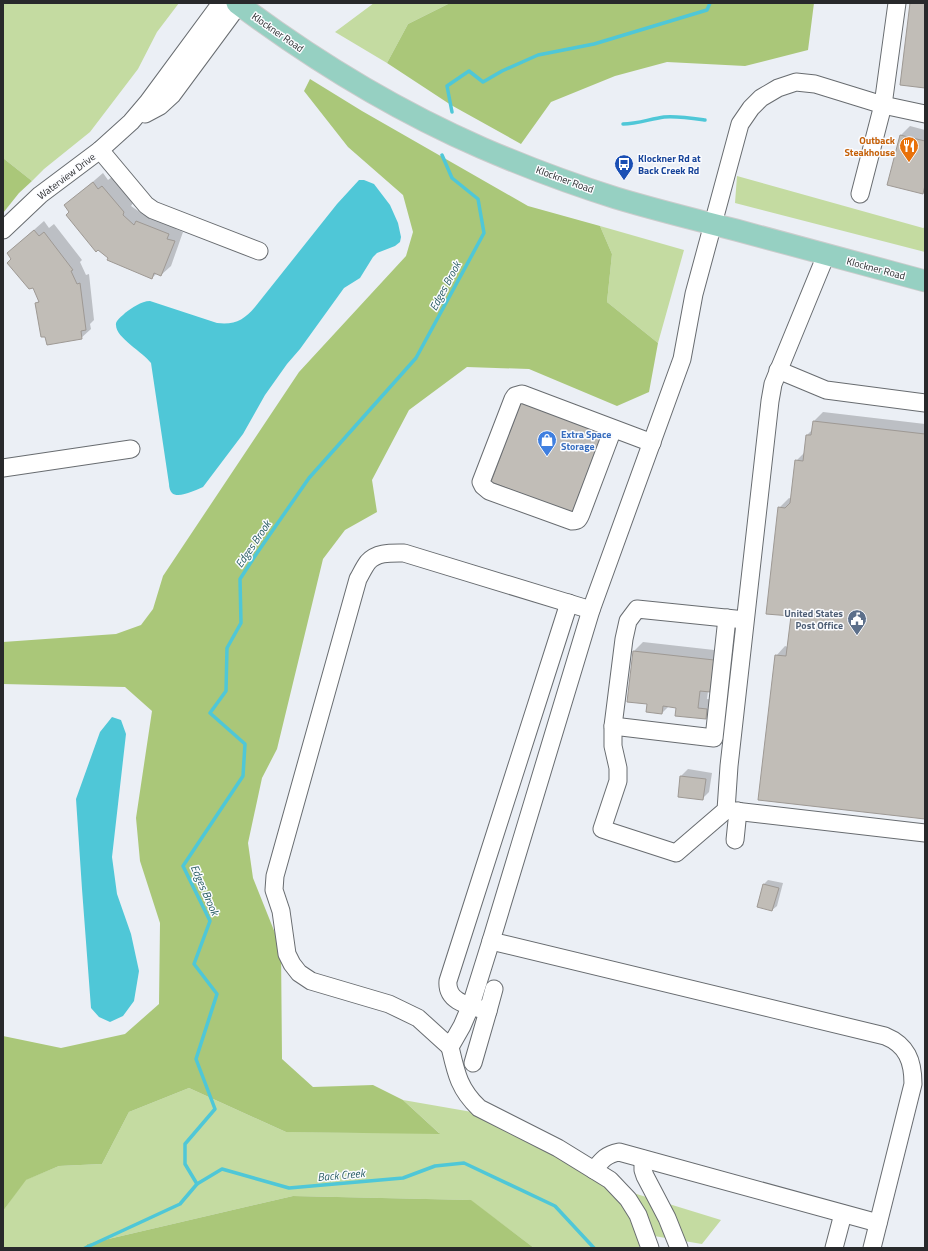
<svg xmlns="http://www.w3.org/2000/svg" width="928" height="1251" viewBox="0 0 928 1251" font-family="'Titillium Web',sans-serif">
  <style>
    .green { fill: #c4dba1 }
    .forest { fill: #aac779 }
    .water { fill: #4fc7d7 }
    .shadow { fill: #0003 }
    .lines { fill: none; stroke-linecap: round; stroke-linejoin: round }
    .stream { stroke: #4fc7d7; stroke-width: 3.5 }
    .building { fill: #c1bdb7; stroke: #9e9994 }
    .minor-casing { stroke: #686c70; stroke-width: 19 }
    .major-casing { stroke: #cbcccc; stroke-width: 23 }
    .minor { stroke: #fff; stroke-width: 17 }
    .major { stroke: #96d0c2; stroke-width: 21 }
    .labels { text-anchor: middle; stroke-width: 3; stroke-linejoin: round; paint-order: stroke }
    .street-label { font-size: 10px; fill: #28292b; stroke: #fbfcff }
    .food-label { font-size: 10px; font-weight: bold; fill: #c56008; stroke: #fbfcff; text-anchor: end }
    .transit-label { font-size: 10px; font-weight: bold; fill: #164399; stroke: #fbfcff; text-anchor: start }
    .shop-label { font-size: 10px; font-weight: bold; fill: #366cbe; stroke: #fbfcff; text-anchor: start }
    .service-label { font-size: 10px; font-weight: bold; fill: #4e5e75; stroke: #fbfcff; text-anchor: end }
    .water-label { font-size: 11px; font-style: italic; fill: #285b62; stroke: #fbfcff }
  </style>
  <rect width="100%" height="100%" fill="#ebeff5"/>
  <!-- green -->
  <g class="green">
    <polygon points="3,3 179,3 157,32 138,69 90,132 44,169 32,181 3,158"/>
    <polygon points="374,3 450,3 408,24 387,63 335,32"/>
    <polygon points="737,176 923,228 925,227 925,252 735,203"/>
    <polygon points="600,226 684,250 658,343 607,302 612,254"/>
    <polygon points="189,1088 286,1132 439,1133 403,1100 495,1116 617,1188 721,1220 702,1244 642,1234 639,1248 534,1248 470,1200 293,1196 87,1244 85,1248 3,1248 3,1211 25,1180 59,1166 102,1164 129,1112"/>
  </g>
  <!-- forest -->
  <g class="forest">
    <polygon points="450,3 814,3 808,50 745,66 667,62 615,76 551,102 521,144 451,105 387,63 408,24"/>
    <polygon points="310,79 362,111 528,206 600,226 612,254 607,302 658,343 649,392 617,406 529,369 467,367 409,410 372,480 377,512 345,530 323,559 277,749 262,778 248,843 253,878 281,948 282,1059 313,1087 373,1085 403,1100 440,1134 286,1132 189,1088 129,1112 102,1164 59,1166 26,1180 3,1211 3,1036 61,1048 125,1034 159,1004 160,923 140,861 136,818 152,711 125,687 3,684 3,642 116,634 141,625 153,609 163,576 299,372 406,256 413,232 403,195 348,147 304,91"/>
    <polygon points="3,158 32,181 19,193 3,213"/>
    <polygon points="293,1196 471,1200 534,1248 85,1248 87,1244"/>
  </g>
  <!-- water -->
  <g class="water">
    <path d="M359,180H364L374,184L390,205L398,223L401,237L400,242L395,246L377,253L373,257L360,278L344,288L300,349L287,364L265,395L243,434L203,487C196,490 178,499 172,493C170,491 169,487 169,484L151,363C143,352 116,338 116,325C115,321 122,316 125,313C132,308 141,301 150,301L217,323C235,325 244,320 255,307L337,204Z"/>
    <polygon points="112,717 121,720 126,734 112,857 117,894 131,934 139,971 134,1001 123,1016 110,1022 99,1017 91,1008 82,889 76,799 100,732"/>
  </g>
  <!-- shadow -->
  <g class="shadow">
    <polygon points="910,126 925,130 925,190 922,193 901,135"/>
    <polygon points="103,173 108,180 112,177 133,203 131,206 144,215 146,213 177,224 176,229 183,232 171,266 161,275 157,273 152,278 70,211 66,205"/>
    <polygon points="44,221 49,228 54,224 82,260 80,262 86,275 89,274 94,320 90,324 91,329 81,338 36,304 39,301 34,286 8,253"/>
    <polygon points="823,412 925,424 925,818 776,656 785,646 788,647 792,616 779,508 789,498 792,499 796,461 805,452 807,435 813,429 814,421"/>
    <polygon points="643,642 723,651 719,682 710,691 708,691 707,699 716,700 715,709 705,718 677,707 669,706 662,713 648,703 634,651"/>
    <polygon points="688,769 712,773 709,792 702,799 681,776"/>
    <polygon points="768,880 783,883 777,906 772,910 758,906 764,884"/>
  </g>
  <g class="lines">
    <!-- stream -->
    <g class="stream">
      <polyline points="452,112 447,86 469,71 483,82 502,71 538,55 594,44 707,10 710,3"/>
      <path d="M623,124C637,124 650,119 664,117C678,116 691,118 705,120"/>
      <polyline points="197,1184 185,1164 185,1144 215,1109 196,1059 217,994 194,964 210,921 183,866 243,776 245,744 210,713 226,691 227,648 241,623 240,579 257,553 309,478 416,358 484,233 478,199 452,178 442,155"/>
      <polyline points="85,1248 180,1204 197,1184 222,1169 289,1188 403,1178 435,1166 464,1163 555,1206 594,1248"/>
    </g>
  </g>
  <!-- building -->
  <g class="building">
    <polygon points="910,3 925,3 925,88 900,85"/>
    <polygon points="900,135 925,141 925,185 923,194 887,185"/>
    <polygon points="93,182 98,189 102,186 124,212 123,215 134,225 136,221 169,234 167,239 175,241 161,276 154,273 152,279 107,260 108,258 98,250 96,252 66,215 69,212 64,205"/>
    <polygon points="34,230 39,236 44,232 73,270 71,271 77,284 80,283 86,330 81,331 82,339 47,345 45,337 41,337 35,303 39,302 33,288 29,289 7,263 11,259 7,253"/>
    <polygon points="521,402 603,432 572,513 491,482"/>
    <polygon points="813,421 925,434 925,819 758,800 775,655 786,656 791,616 766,614 778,507 785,508 790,503 795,460 803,461 806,435 811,435"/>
    <polygon points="633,651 714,660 710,692 700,691 698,708 707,709 706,719 675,716 676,708 663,706 662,714 646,712 647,704 627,702"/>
    <polygon points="680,776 706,779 703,800 678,797"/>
    <polygon points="763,884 779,888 772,911 757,907"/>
  </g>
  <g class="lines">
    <defs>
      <g id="minor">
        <polyline points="145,114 160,106 172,95 240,3"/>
        <polyline points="100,150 146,205 153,210 259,251"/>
        <polyline points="860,194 883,105 897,3"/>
        <polyline points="3,230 40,195 100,150 131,122 148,102 221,3"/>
        <polyline points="778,370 826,390 925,403"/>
        <path d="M613,429L581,514C579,519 578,521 572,521L489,491L483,486L481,482L513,399L515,396L522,394L652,443"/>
        <polyline points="3,468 131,449"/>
        <polyline points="745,620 637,609 628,621 624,639 613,726 613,746 618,768 618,781 602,829 676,853 726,810 729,766 770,401 773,384 826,255"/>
        <polyline points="613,726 714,738 727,618"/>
        <polyline points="726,810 925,833"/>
        <polyline points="735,840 738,811"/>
        <path d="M491,941L471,1005L462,1026L450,1047L418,1018L389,1004L311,981L299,973L292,964L287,954L281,911L274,890L275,876L358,579C361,574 364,567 368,562C377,552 391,553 404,553L591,610"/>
        <path d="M494,989L488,1011C471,1006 446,1003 448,981L569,603"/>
        <path d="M450,1047C456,1073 459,1089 479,1108L558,1148L610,1180L628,1199L638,1215L650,1248"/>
        <polyline points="473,1063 488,1011"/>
        <polyline points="643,1159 643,1170 645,1176 667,1218 679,1248"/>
        <path d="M594,1170C602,1160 605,1155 619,1152L878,1223"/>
        <polyline points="834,1248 843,1214"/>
        <path d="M872,1248L913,1084C913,1061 907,1045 885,1036L491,941L591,610L682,359L694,294L740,124L751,108L761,98L778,88L796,82L815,84L883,105L925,114"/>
      </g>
      <path id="major" d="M237,3C313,60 395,110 482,148C526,167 571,184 616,198C656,210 696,220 736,230C799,247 862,264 925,281"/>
    </defs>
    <!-- minor casing -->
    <use href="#minor" class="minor-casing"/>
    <!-- major casing -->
    <use href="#major" class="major-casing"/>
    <!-- minor -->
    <use href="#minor" class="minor"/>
    <!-- major -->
    <use href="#major" class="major"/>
  </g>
  <!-- icons -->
  <defs>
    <symbol id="restaurant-pin" viewBox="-11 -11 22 30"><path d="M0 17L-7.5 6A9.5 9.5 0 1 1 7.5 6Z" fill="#e8710a" stroke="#fbfcff"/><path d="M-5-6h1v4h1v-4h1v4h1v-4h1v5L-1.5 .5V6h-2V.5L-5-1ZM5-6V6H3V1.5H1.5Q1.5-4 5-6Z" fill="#fff"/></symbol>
    <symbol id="bus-pin" viewBox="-11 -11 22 30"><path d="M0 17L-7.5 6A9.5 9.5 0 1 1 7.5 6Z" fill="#1a4fb4" stroke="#fbfcff"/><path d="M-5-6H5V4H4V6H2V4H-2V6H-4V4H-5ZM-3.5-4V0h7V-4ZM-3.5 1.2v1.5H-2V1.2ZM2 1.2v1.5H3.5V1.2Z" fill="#fff"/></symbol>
    <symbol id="shop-pin" viewBox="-11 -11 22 30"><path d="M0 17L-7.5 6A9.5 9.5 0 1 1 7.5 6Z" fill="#3f7fe0" stroke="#fbfcff"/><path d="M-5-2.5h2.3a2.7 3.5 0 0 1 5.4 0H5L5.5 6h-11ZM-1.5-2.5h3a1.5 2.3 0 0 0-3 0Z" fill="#fff"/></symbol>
    <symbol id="civic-pin" viewBox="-11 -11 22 30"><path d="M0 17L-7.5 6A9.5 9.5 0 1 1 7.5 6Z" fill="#5c6f8a" stroke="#fbfcff"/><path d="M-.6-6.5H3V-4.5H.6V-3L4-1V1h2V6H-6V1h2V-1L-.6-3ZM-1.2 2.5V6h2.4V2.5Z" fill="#fff"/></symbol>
  </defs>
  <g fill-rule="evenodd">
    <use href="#restaurant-pin" x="898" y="135" width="22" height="30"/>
    <use href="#bus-pin" x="613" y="153" width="22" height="30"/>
    <use href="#shop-pin" x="536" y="429" width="22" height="30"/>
    <use href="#civic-pin" x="846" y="608" width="22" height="30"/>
  </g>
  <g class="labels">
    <!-- street labels -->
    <g class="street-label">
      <text transform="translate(278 32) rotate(35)" y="4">Klockner Road</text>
      <text transform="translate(66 176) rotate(-37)" y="4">Waterview Drive</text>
      <text transform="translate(565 179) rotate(20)" y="4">Klockner Road</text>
      <text transform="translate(876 268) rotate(15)" y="4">Klockner Road</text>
    </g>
    <!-- food labels -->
    <g class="food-label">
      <text x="895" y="144">Outback<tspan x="895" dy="12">Steakhouse</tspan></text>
    </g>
    <!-- transit labels -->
    <g class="transit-label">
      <text x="638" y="162">Klockner Rd at<tspan x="638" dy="12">Back Creek Rd</tspan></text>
    </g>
    <!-- shop labels -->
    <g class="shop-label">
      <text x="561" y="438">Extra Space<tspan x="561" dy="12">Storage</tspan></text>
    </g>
    <!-- service labels -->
    <g class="service-label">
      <text x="843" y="617">United States<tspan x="843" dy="12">Post Office</tspan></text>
    </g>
    <!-- water labels -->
    <g class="water-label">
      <text transform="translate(445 286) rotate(-62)" y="4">Edges Brook</text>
      <text transform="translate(253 544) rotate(-56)" y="4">Edges Brook</text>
      <text transform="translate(205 890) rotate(66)" y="4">Edges Brook</text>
      <text transform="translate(341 1175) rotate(-5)" y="4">Back Creek</text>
    </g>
  </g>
  <!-- border -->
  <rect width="928" height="1251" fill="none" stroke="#28292b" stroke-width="8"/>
</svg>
